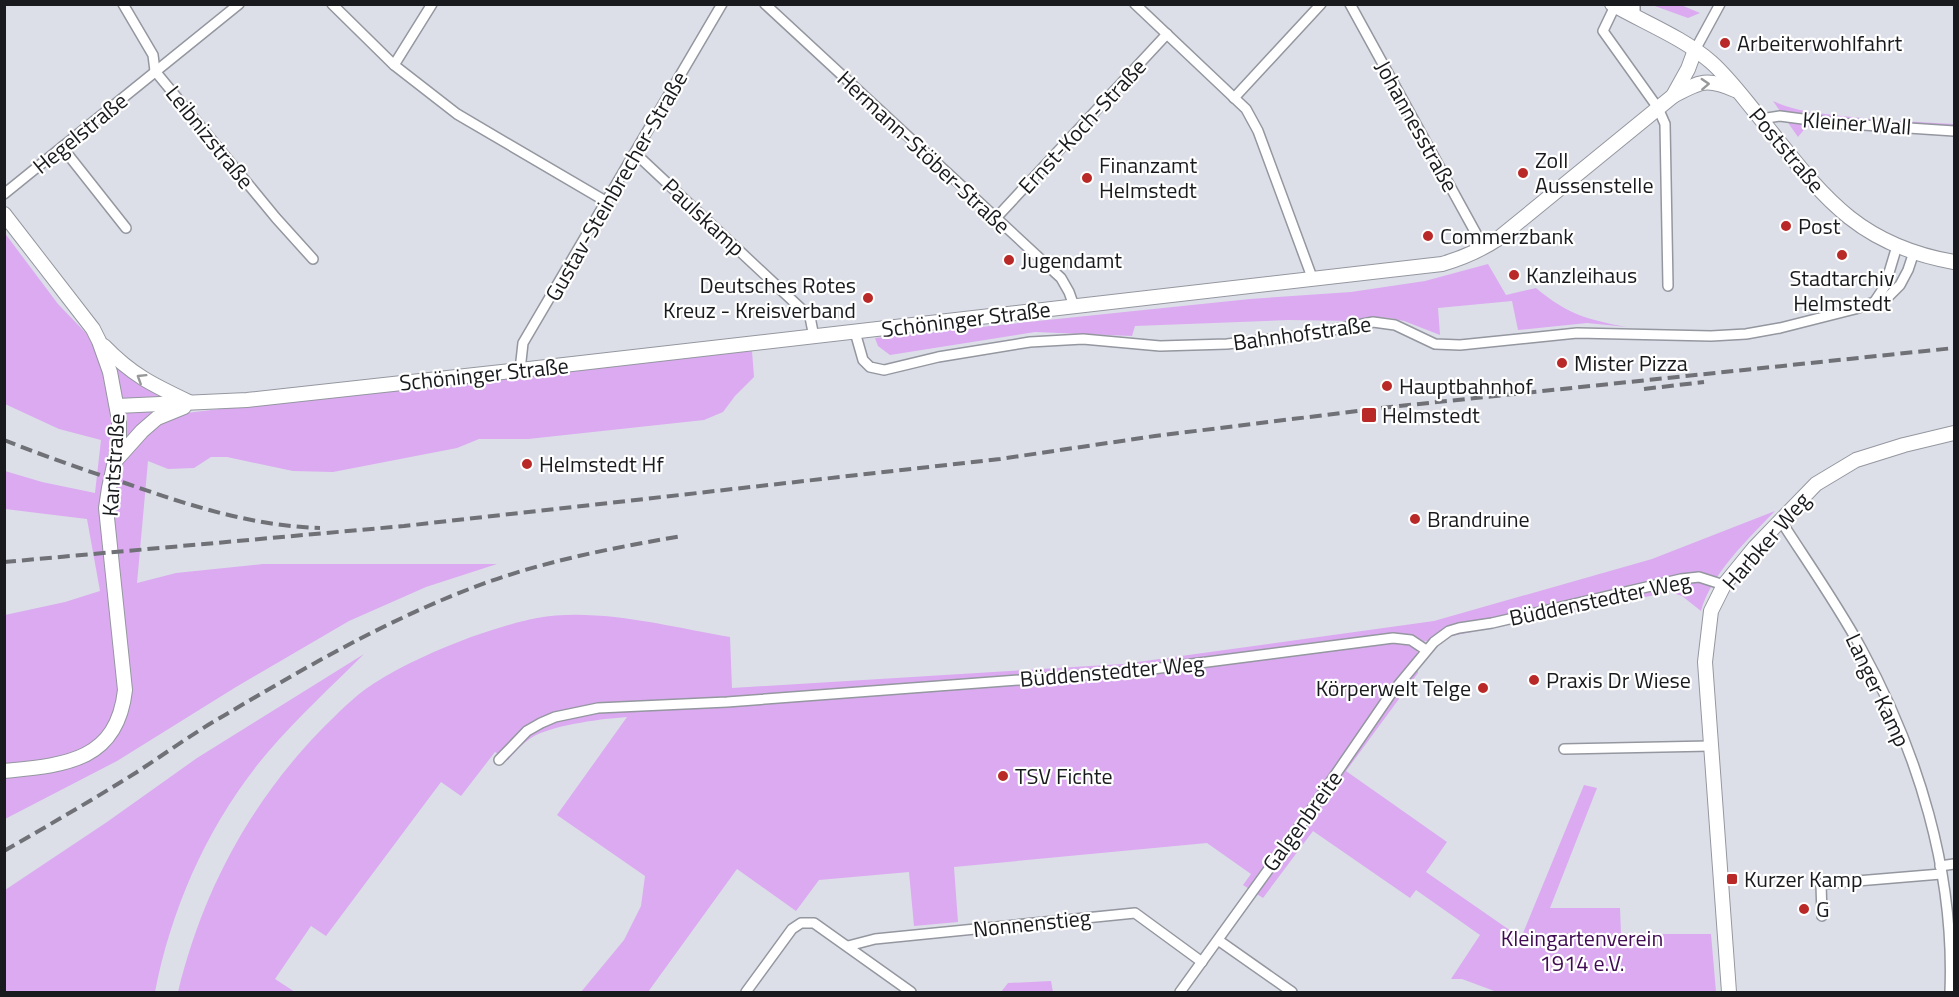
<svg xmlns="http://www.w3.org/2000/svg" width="1959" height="997" viewBox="0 0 1959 997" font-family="'Titillium Web',sans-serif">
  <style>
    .green { fill: #dbaaf1 }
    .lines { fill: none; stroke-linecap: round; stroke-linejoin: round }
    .street-casing { stroke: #94979f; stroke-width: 12 }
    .secondary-casing { stroke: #94979f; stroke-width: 16 }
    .street { stroke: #fff; stroke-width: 9 }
    .secondary { stroke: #fff; stroke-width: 14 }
    .rail { stroke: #6f7177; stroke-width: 4; stroke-dasharray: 12 6; stroke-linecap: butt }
    .oneway { stroke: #979899 }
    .poi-dot { fill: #b82927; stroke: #fff; stroke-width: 2 }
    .labels { text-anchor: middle; stroke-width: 4.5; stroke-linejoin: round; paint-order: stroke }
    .poi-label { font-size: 22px; fill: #181a1d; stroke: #fff; text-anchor: start }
    .street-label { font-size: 22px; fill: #181a1d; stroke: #fff }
    .park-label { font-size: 22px; fill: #400b52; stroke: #fff }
  </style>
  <rect width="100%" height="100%" fill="#dcdfe8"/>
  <!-- green -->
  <g class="green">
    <polygon points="1652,5 1681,5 1700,13 1688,18"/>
    <path d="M1773,101C1794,111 1818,113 1841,116C1879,120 1917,122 1954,124V136L1806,127L1798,137Z"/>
    <polygon points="4,232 58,304 128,377 186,413 509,375 752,351 754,377 735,396 723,412 704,420 528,439 479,439 457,448 333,472 293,471 227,457 211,457 194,468 168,469 148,461 137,583 176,573 263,564 497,564 426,587 349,621 236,687 117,761 5,819 5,615 65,602 100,591 87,519 5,509 5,471 42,482 95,493 101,440 59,429 5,404"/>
    <path d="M1488,264L1506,295L1536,288C1567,314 1588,320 1627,327L1587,323L1518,330L1512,301L1438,308L1440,335L1404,321L1390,318L1376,317L1354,321L1288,320L1135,326L1132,336L1035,332L890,355L878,346L875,338L1250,299L1351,292L1425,281Z"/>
    <path d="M1775,511C1748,539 1711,574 1701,611L1682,596L1670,592L1417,643L1418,673L1346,771L1447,842L1426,872L1521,938L1584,785L1597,788L1550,908H1620L1621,934H1711L1716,992H1497L1462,979H1451L1480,935L1416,890L1410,898L1313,831L1263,898L1243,885L1251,874L1207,843L954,867L958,922L914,926L909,872L819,880L796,911L737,869L648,992H581L624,940L641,906L645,876L557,815L627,717C601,719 560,724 536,735C524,741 516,751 508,760L495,752L461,796L441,782L326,936L311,926L275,979L295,992H178C202,893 248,806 319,732C336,715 353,697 373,684C404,664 437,650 471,637C493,630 515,622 537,618C597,607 671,627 730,637L732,688L1123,664L1434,621L1652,559Z"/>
    <path d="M364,654C332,686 298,717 268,752C210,820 172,905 155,992H5V890L107,822L197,758Z"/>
    <polygon points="1051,981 1053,992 1001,992 1008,983"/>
  </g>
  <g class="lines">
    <defs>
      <g id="street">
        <polyline points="123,4 153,55 155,71 276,218 313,259"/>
        <polyline points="332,4 394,65 457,114 607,202"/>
        <polyline points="765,4 1061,278 1069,292 1074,306"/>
        <polyline points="1135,4 1246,109 1258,131 1313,280"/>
        <polyline points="1350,4 1484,248"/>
        <polyline points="1635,4 1635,17"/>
        <polyline points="1615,6 1603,31 1658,108 1665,124 1668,286"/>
        <polyline points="1695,50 1720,4"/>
        <polyline points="394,65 432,4"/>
        <polyline points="1234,98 1321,4"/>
        <polyline points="1761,119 1780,116 1833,123 1954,131"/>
        <polyline points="62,147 126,228"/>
        <polyline points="635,153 810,317 814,337"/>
        <polyline points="4,194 239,4"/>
        <polyline points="996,218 1167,34"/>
        <polyline points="1875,301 1885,286 1897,246"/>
        <polyline points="855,332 863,360 870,367 884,370 938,357 1030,342 1083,339 1160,346 1227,344 1312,334 1373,322 1395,325 1435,344 1460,345 1577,333 1711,336 1746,334 1780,328 1855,309 1888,297 1900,285 1908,270 1914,252"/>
        <polyline points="520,370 523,343 722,4"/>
        <path d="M1781,521C1808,563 1837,604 1861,648C1918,752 1955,872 1950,992"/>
        <polyline points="1564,749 1710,746"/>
        <polyline points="499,760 527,731 541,723 555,717 598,708 727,702 1137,671 1393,638 1411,640 1426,650"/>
        <polyline points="1940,866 1954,864"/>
        <polyline points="1822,916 1821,884 1941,874"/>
        <polyline points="1218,940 1292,992"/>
        <polyline points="848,946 875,939 1135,913 1202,962"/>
        <polyline points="746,992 792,929 801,923 814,923 911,992"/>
        <polyline points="1180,992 1307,816 1390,695 1434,642 1449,631 1459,628 1492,623 1681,579 1699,577 1724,585"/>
      </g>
      <g id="secondary">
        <path d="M1612,4C1645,23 1682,37 1711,62C1728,77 1742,96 1756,113C1818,189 1851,244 1954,262"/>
        <path d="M1673,96C1699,82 1706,77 1735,90"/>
        <path d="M4,214L93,329L99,341L110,372L119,420V443L109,488L106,508L125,690C117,762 64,765 4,771"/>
        <path d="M104,346C132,375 153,385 189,402"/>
        <path d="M117,406L247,400L520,370L1442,264C1463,258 1481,250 1499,238L1673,96L1688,69L1695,50"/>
        <polyline points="116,460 142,431 157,418 184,407"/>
        <polyline points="1729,992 1705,662 1711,611 1724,585 1755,547 1816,484 1856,460 1904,445 1954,433"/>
      </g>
    </defs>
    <!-- street casing -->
    <use href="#street" class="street-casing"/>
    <!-- secondary casing -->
    <use href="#secondary" class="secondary-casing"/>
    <!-- street -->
    <use href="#street" class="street"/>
    <!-- secondary -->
    <use href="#secondary" class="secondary"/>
    <!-- rail -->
    <g class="rail">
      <polyline points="1644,389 1704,382"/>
      <path d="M4,440C44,456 84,470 125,483C188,505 252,526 320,528"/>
      <polyline points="4,562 404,526 1000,459 1155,436 1390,407 1954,348"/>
      <path d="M4,851C49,825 94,799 137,772C166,753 195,732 225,715C309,665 396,615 488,582C550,560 617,547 682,536"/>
    </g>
  </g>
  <!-- one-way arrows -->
  <defs><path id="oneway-chevron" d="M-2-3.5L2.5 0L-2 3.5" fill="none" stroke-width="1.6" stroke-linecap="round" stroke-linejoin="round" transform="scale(1.5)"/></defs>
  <g class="oneway">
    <use href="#oneway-chevron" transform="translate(1705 84) rotate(-3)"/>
    <use href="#oneway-chevron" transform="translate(141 378) rotate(-148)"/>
  </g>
  <!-- markers -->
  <g class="poi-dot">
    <circle cx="1725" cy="43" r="6"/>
    <circle cx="1523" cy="173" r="6"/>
    <circle cx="1087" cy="178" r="6"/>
    <circle cx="1786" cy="226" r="6"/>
    <circle cx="1428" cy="236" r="6"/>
    <circle cx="1842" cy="255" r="6"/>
    <circle cx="1009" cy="260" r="6"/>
    <circle cx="1514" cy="275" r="6"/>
    <circle cx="868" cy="298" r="6"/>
    <circle cx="1562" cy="363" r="6"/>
    <circle cx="1387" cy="386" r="6"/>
    <rect x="1361" y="407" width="16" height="16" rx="3"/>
    <circle cx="527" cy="464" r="6"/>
    <circle cx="1415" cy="519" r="6"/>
    <circle cx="1534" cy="680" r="6"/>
    <circle cx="1483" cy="688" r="6"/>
    <circle cx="1003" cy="776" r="6"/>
    <rect x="1726" y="873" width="12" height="12" rx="3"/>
    <circle cx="1804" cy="909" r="6"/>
  </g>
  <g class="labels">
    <!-- poi labels -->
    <g class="poi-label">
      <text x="1737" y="51">Arbeiterwohlfahrt</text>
      <text x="1535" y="168">Zoll<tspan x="1535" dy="25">Aussenstelle</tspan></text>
      <text x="1099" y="173">Finanzamt<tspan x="1099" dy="25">Helmstedt</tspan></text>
      <text x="1798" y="234">Post</text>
      <text x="1440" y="244">Commerzbank</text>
      <text x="1021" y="268">Jugendamt</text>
      <text x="1526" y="283">Kanzleihaus</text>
      <text x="1842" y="286" text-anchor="middle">Stadtarchiv<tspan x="1842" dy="25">Helmstedt</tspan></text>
      <text x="856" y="293" text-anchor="end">Deutsches Rotes<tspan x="856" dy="25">Kreuz - Kreisverband</tspan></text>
      <text x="1574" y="371">Mister Pizza</text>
      <text x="1399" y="394">Hauptbahnhof</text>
      <text x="1382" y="423">Helmstedt</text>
      <text x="539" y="472">Helmstedt Hf</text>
      <text x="1427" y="527">Brandruine</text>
      <text x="1546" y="688">Praxis Dr Wiese</text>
      <text x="1471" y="696" text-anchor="end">Körperwelt Telge</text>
      <text x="1015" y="784">TSV Fichte</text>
      <text x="1744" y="887">Kurzer Kamp</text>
      <text x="1816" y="917">G</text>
    </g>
    <!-- street labels -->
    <g class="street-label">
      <text transform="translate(1857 123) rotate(4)" y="8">Kleiner Wall</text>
      <text transform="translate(1082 126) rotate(-47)" y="8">Ernst-Koch-Straße</text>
      <text transform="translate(1417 126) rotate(61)" y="8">Johannesstraße</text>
      <text transform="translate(80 133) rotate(-39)" y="8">Hegelstraße</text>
      <text transform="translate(210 137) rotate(51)" y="8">Leibnizstraße</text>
      <text transform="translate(1787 150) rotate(50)" y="8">Poststraße</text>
      <text transform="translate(924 152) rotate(43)" y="8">Hermann-Stöber-Straße</text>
      <text transform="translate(616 186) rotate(-60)" y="8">Gustav-Steinbrecher-Straße</text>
      <text transform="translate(704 217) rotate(43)" y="8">Paulskamp</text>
      <text transform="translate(966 319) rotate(-7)" y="8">Schöninger Straße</text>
      <text transform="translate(1302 333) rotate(-8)" y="8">Bahnhofstraße</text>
      <text transform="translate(484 374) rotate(-6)" y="8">Schöninger Straße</text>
      <text transform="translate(113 465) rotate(-86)" y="8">Kantstraße</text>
      <text transform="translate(1766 541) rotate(-49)" y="8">Harbker Weg</text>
      <text transform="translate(1600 599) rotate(-12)" y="8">Büddenstedter Weg</text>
      <text transform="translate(1112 671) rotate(-5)" y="8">Büddenstedter Weg</text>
      <text transform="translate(1878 690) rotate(65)" y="8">Langer Kamp</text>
      <text transform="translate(1302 821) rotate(-54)" y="8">Galgenbreite</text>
      <text transform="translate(1032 923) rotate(-6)" y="8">Nonnenstieg</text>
    </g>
    <!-- park labels -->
    <g class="park-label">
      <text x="1582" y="946">Kleingartenverein<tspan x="1582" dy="25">1914 e.V.</tspan></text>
    </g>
  </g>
  <!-- border -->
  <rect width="1959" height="997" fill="none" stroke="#181a1d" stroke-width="12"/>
</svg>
